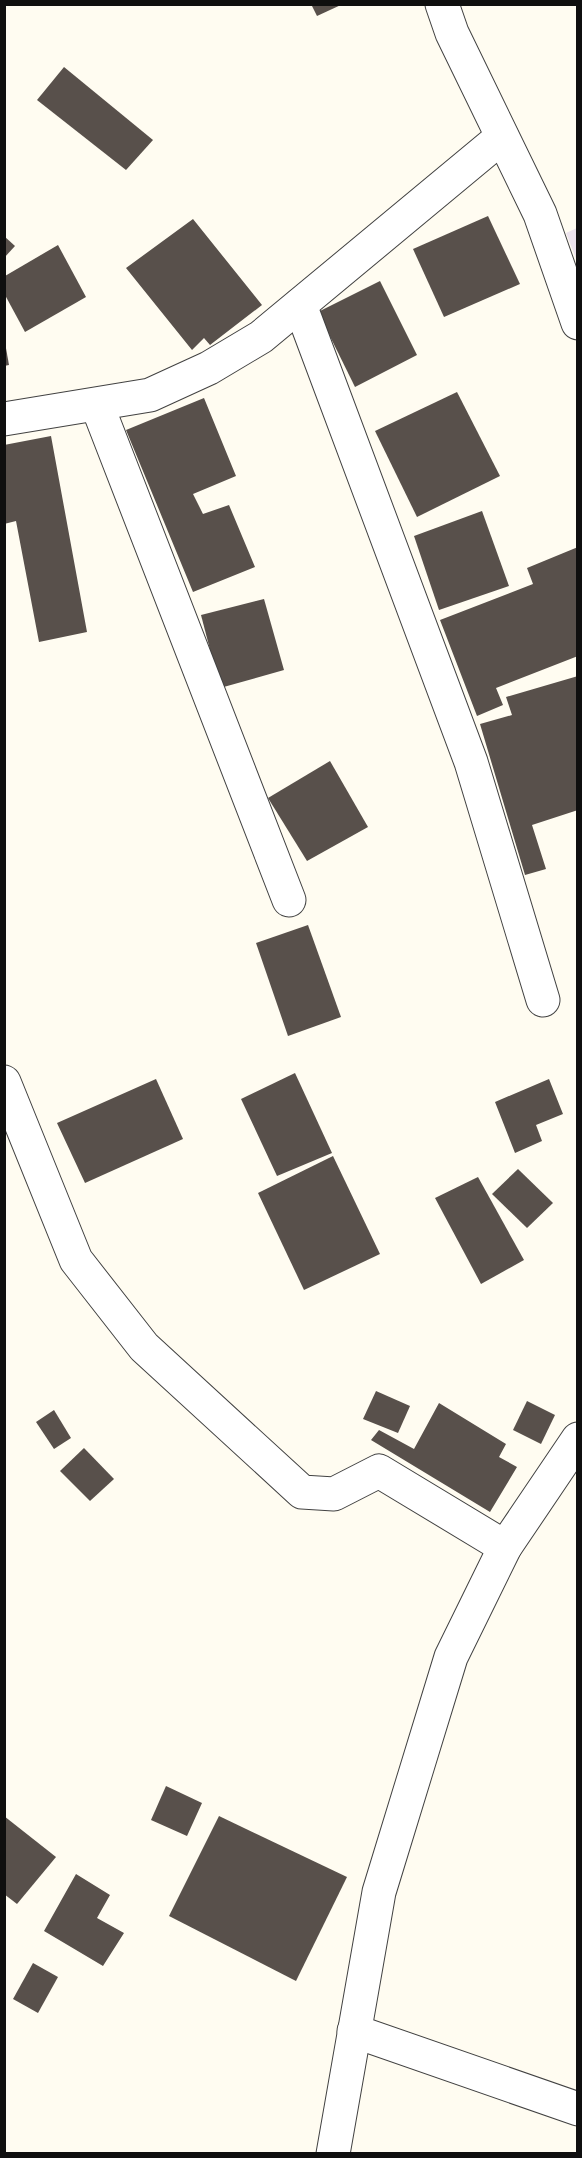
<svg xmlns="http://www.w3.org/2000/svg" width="582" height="2158" viewBox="0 0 582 2158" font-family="Merriweather,serif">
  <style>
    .industrial { fill: #ece3ed }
    .building { fill: #58504b }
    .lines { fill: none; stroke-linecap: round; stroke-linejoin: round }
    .minor-casing { stroke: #424242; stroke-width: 35 }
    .minor { stroke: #fff; stroke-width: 33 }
  </style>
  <rect width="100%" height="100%" fill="#fffcf1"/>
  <!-- industrial -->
  <polygon class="industrial" points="577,228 577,261 566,233"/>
  <!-- building -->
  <g class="building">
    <polygon points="311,4 343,4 317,16"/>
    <polygon points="64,67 153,140 126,170 37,100"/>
    <polygon points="488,216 520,284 444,317 413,249"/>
    <polygon points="193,219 262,305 210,345 204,338 192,350 126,268"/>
    <polygon points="4,236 15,246 4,258"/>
    <polygon points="58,245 86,297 25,332 5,295 5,276"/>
    <polygon points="380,281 417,355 355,387 318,312"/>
    <polygon points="4,337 9,365 4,366"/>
    <polygon points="457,392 500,476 417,517 375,431"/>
    <polygon points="204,398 236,476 193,494 203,514 229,505 255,567 193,592 126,430"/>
    <polygon points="51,436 87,632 39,642 16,521 4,524 4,445"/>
    <polygon points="482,511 509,586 439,610 414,536"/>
    <polygon points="578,547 578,656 496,688 503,705 477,716 440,620 533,584 527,568"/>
    <polygon points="264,599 284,670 220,688 201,615"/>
    <polygon points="578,676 578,810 532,825 546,869 525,875 480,724 512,715 506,697"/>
    <polygon points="330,761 368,827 307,861 268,798"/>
    <polygon points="308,925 341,1017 288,1036 256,943"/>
    <polygon points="295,1073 332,1153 277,1176 241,1099"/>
    <polygon points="156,1079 183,1139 85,1183 57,1123"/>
    <polygon points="549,1079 563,1114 536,1125 542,1141 515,1153 495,1102"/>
    <polygon points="333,1156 380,1254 304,1290 258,1193"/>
    <polygon points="518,1169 553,1203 527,1228 492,1194"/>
    <polygon points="478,1177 524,1260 481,1284 435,1198"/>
    <polygon points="376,1391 410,1406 398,1433 363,1419"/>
    <polygon points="527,1401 555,1415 541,1444 513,1430"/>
    <polygon points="439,1403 506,1444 499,1457 517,1467 490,1512 371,1440 379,1430 414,1449"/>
    <polygon points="54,1410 71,1438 54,1449 36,1422"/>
    <polygon points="84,1448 114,1479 90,1501 60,1471"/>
    <polygon points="166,1786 202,1803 187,1836 151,1820"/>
    <polygon points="4,1816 56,1857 17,1904 4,1894"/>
    <polygon points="219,1816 347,1877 296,1981 169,1916"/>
    <polygon points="76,1874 110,1895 97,1918 124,1933 103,1966 44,1931"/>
    <polygon points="33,1963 58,1977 38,2013 13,1999"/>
  </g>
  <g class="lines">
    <defs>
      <g id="minor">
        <polyline points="442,4 452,33 540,214 578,323"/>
        <polyline points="300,305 471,762 543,1000"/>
        <polyline points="97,405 289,900"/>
        <polyline points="4,419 150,395 209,368 261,337 502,137"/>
        <polyline points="4,1082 76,1260 144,1347 302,1492 334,1494 379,1471 505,1547"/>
        <polyline points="354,2031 578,2109"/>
        <polyline points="333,2154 379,1892 451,1657 505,1547 578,1439"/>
      </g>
    </defs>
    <!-- minor casing -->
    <use href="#minor" class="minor-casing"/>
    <!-- minor -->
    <use href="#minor" class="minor"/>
  </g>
  <!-- border -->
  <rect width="582" height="2158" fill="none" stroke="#0f0f0f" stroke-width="12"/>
</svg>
